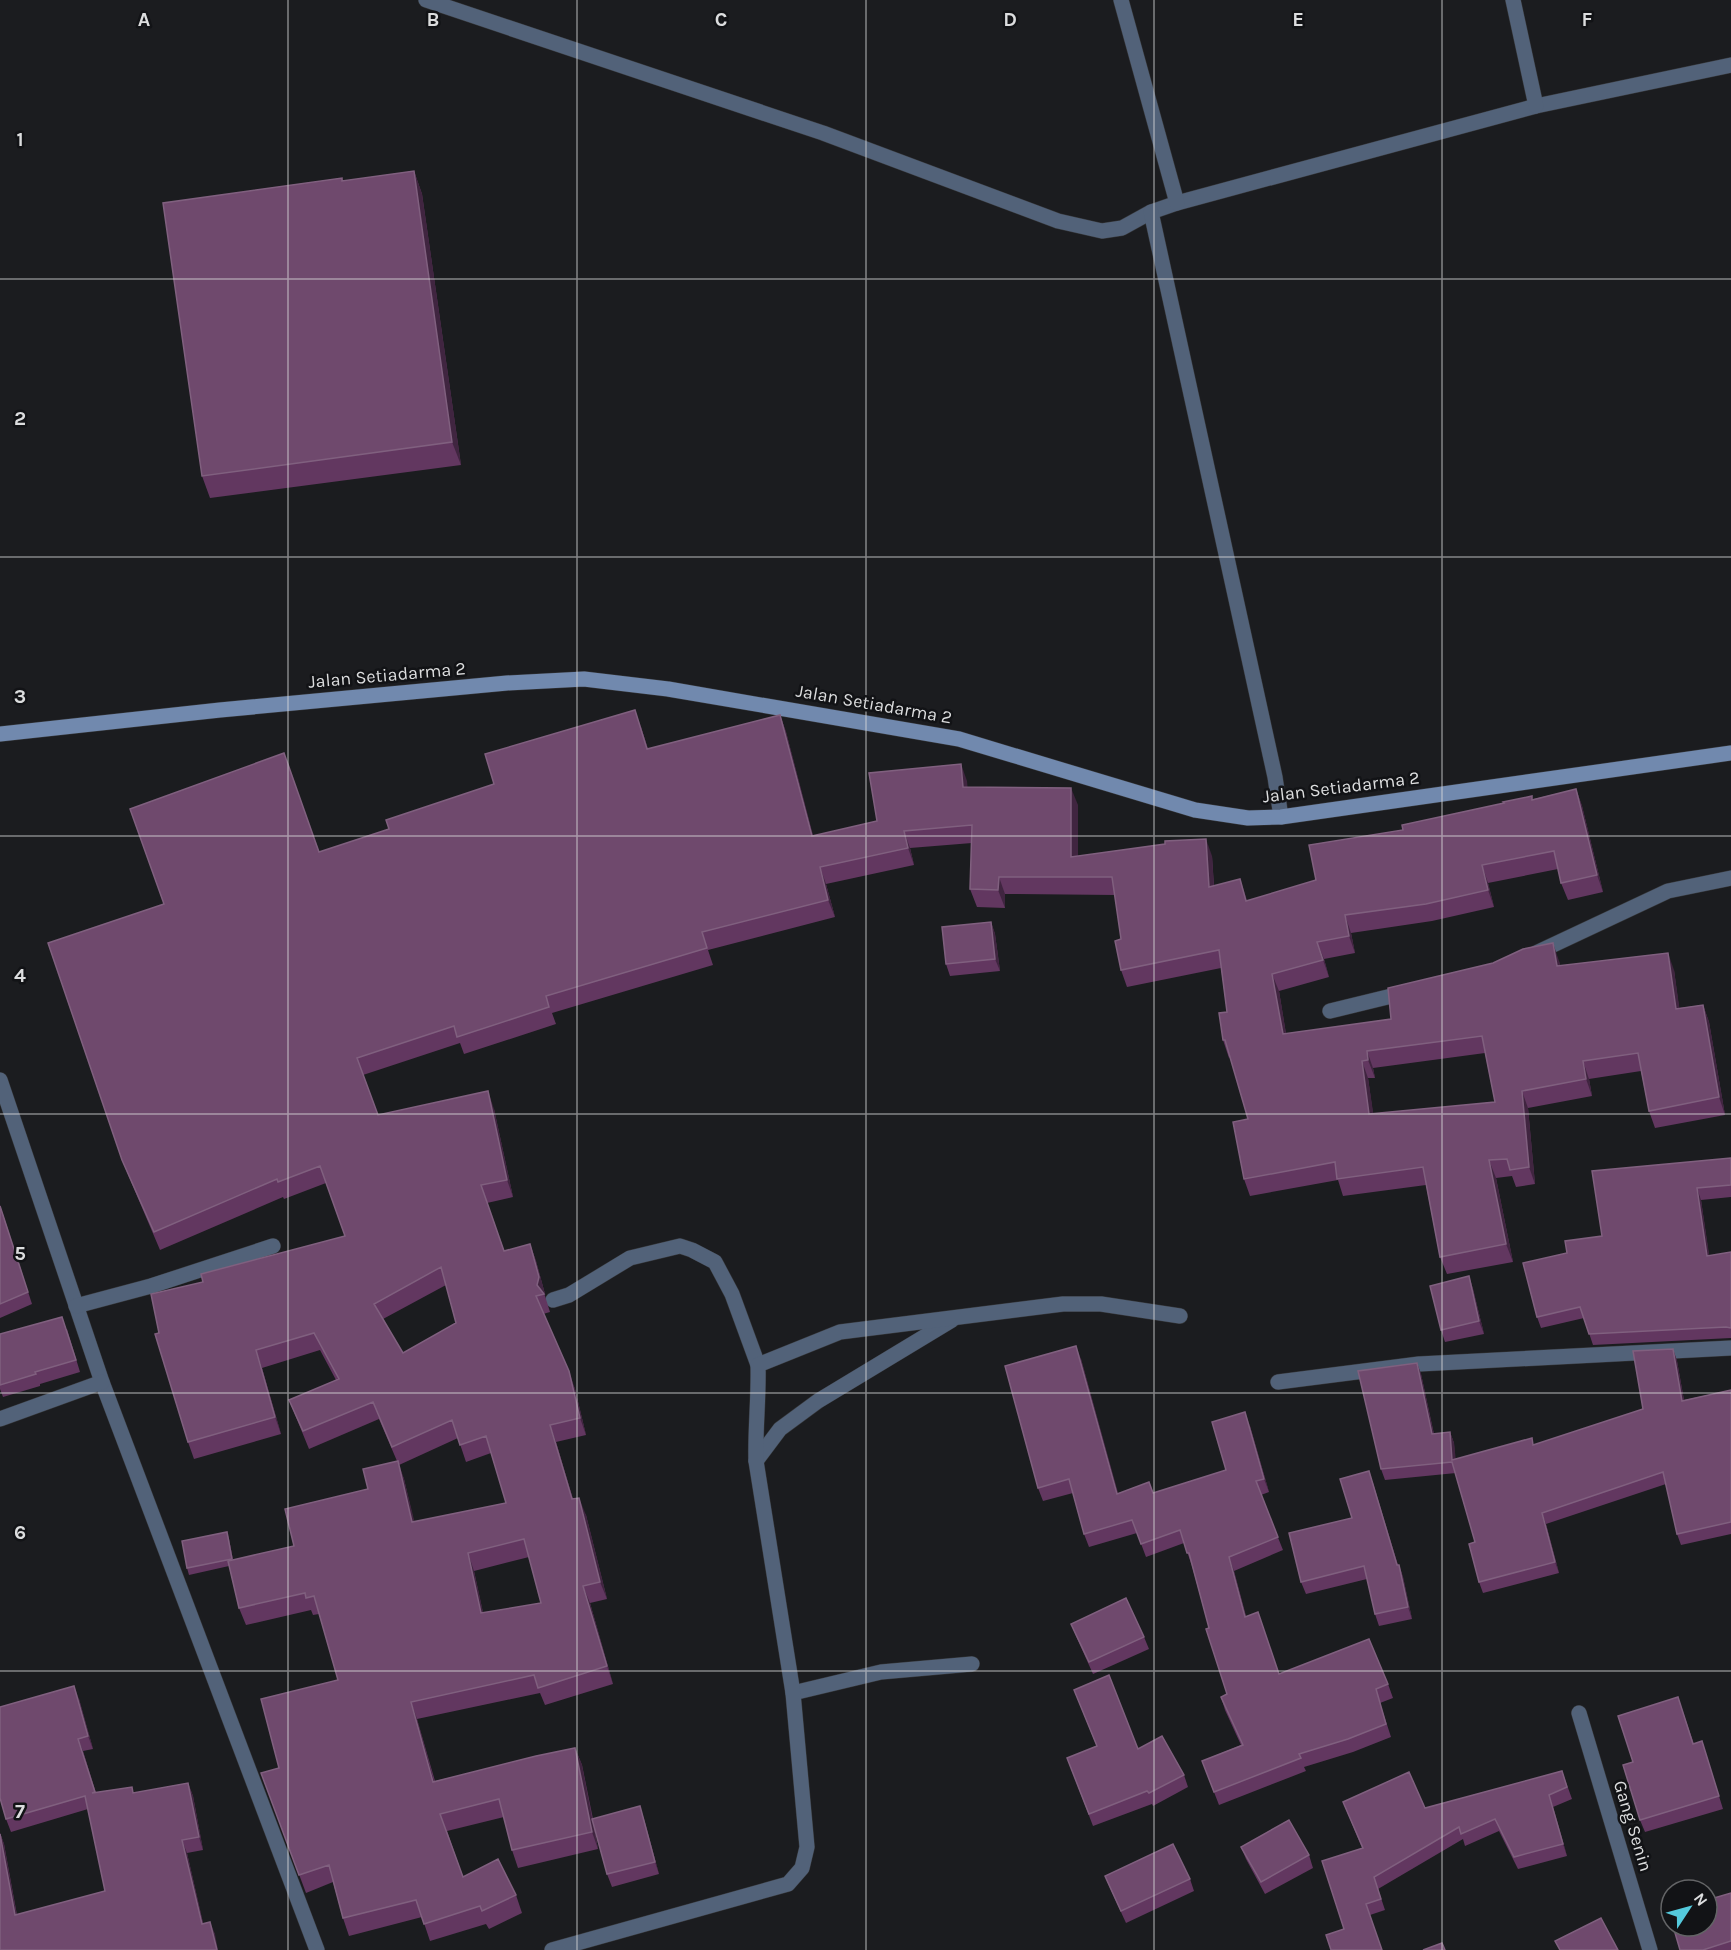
<svg xmlns="http://www.w3.org/2000/svg" width="1731" height="1950" viewBox="0 0 1731 1950" font-family="Karla,sans-serif">
  <style>
    .lines { fill: none; stroke-linecap: round; stroke-linejoin: round }
    .service-casing { stroke: #36373a; stroke-width: 16 }
    .minor-casing { stroke: #36373a; stroke-width: 16 }
    .secondary-casing { stroke: #36373a; stroke-width: 16 }
    .service { stroke: #526279; stroke-width: 15 }
    .minor { stroke: #526279; stroke-width: 15 }
    .secondary { stroke: #7189ae; stroke-width: 15 }
    .wall { fill: #623760; fill-rule: evenodd }
    .shaded-wall { fill: #402540 }
    .building { fill: #6f496d; stroke: #80607f; stroke-width: 1.5; fill-rule: evenodd }
    .grid { fill: none; stroke: #dcddde; stroke-width: 1.5; stroke-opacity: 0.55 }
    .labels { text-anchor: middle; stroke-width: 5; stroke-linejoin: round; paint-order: stroke }
    .street-label { font-size: 18px; fill: #dcddde; stroke: #121316 }
    .grid-label { font-size: 20px; text-anchor: middle; font-weight: bold; fill: #dcddde; stroke: #121316; stroke-width: 5; stroke-linejoin: round; paint-order: stroke }
  </style>
  <rect width="100%" height="100%" fill="#1b1c1f"/>
  <g class="lines">
    <defs>
      <g id="service">
        <polyline points="426,0 823,133 1058,221 1102,231 1122,228 1151,212 1177,203 1536,106 1731,65"/>
        <polyline points="1121,0 1177,203"/>
        <polyline points="1513,0 1536,106"/>
        <polyline points="1151,212 1275,777 1281,817"/>
      </g>
      <g id="minor">
        <polyline points="1536,953 1668,891 1731,878"/>
        <polyline points="1330,1011 1408,992"/>
        <polyline points="0,1080 102,1382 317,1950"/>
        <polyline points="553,1300 569,1295 630,1258 680,1246 692,1250 715,1262 732,1294 758,1365"/>
        <polyline points="76,1306 151,1286 273,1246"/>
        <polyline points="1278,1382 1419,1364 1731,1348"/>
        <polyline points="0,1419 102,1382"/>
        <polyline points="756,1461 780,1429 818,1401 952,1320"/>
        <polyline points="793,1693 881,1672 972,1664"/>
        <polyline points="1579,1713 1650,1950"/>
        <path d="M552,1950L788,1884L802,1868L807,1847L793,1693L756,1461C755,1429 759,1397 758,1365L840,1332L1063,1304H1101L1180,1316"/>
      </g>
      <polyline id="secondary" points="0,734 220,710 507,683 584,679 668,689 959,739 1195,810 1248,818 1281,817 1731,753"/>
    </defs>
    <!-- service casing -->
    <use href="#service" class="service-casing"/>
    <!-- minor casing -->
    <use href="#minor" class="minor-casing"/>
    <!-- secondary casing -->
    <use href="#secondary" class="secondary-casing"/>
    <!-- service -->
    <use href="#service" class="service"/>
    <!-- minor -->
    <use href="#minor" class="minor"/>
    <!-- secondary -->
    <use href="#secondary" class="secondary"/>
  </g>
  <!-- wall -->
  <g class="wall">
    <polygon points="414,171 422,194 461,465 210,498 202,476 342,178 343,181"/>
    <path d="M780,715L786,732L813,836L877,821L967,781V787L1078,805V856H1212L1214,886L1247,901L1316,880L1403,830L1576,789L1582,806L1603,892L1568,900L1561,883L1558,869L1488,883L1494,907L1432,921L1351,933L1355,953L1324,959L1329,977L1279,991L1286,1034L1391,1019L1559,961L1560,966L1674,970L1679,1008L1703,1005L1709,1022L1725,1115L1655,1128L1649,1111L1641,1071L1589,1079L1592,1096L1528,1108L1535,1184L1516,1187L1512,1176L1496,1178L1513,1262L1447,1274L1440,1257L1426,1185L1343,1196L1338,1180L1250,1196L1244,1179L1248,1119L1230,1057L1229,1058L1223,1040L1227,1012L1221,968L1127,987L1121,970V939L1115,895L1005,894V908L977,907L970,889L972,843L910,848L914,865L826,884L835,917L708,950L713,965L552,1013L556,1024L464,1054L460,1043L363,1075L378,1115L494,1109L513,1197L487,1203L504,1251L530,1244L536,1261L545,1294V1296L550,1312L543,1314L575,1389L586,1435L556,1442L573,1499L586,1515L607,1599L590,1603L613,1684L545,1705L540,1693L417,1719L435,1781L575,1748L582,1765L593,1819H644L659,1874L612,1887L607,1874L593,1821L598,1849L518,1868L512,1850L504,1817L447,1831L463,1877L516,1895L522,1913L489,1929L486,1924L430,1941L422,1917L349,1936L343,1918L333,1882L306,1893L261,1773L279,1768L338,1680L319,1614L313,1615L311,1610L246,1625L239,1608L229,1566L189,1575L187,1568L227,1532L229,1539L233,1560L294,1546L368,1489L397,1461L379,1419L309,1449L289,1400L336,1380L320,1350L262,1368L281,1434L194,1459L188,1442L159,1333L203,1282L345,1236L326,1183L284,1199L283,1197L160,1250L129,1177L122,1160L320,852L389,829L494,784L641,727L648,749ZM1485,1053L1495,1102L1373,1114L1368,1078H1375L1373,1068ZM446,1285L456,1323L403,1353L383,1319ZM458,1438L466,1462L491,1453L506,1503L414,1522L404,1479L398,1464L399,1465ZM529,1557L541,1603L483,1613L474,1571Z"/>
    <polygon points="991,922 995,934 1000,971 950,976 946,964"/>
    <polygon points="1731,1158 1731,1197 1701,1200 1709,1256 1731,1252 1731,1338 1593,1345 1584,1318 1541,1328 1537,1317 1567,1253 1602,1236"/>
    <polygon points="0,1205 32,1304 0,1318"/>
    <polygon points="1469,1276 1473,1289 1484,1334 1445,1342 1441,1330"/>
    <polygon points="67,1329 80,1372 40,1384 40,1386 3,1397 0,1389 0,1334"/>
    <polygon points="1673,1349 1677,1361 1684,1400 1731,1390 1731,1534 1681,1545 1677,1534 1666,1484 1546,1524 1559,1573 1483,1593 1479,1582 1475,1542 1456,1473 1385,1480 1381,1469 1417,1363 1421,1374 1434,1434 1450,1432 1454,1443 1455,1459 1534,1445 1643,1409"/>
    <polygon points="1081,1359 1118,1494 1153,1493 1226,1470 1250,1426 1269,1492 1261,1495 1283,1550 1234,1571 1246,1616 1279,1674 1388,1684 1393,1698 1380,1703 1391,1737 1353,1752 1304,1767 1306,1771 1219,1805 1202,1761 1241,1745 1225,1710 1221,1697 1227,1694 1192,1566 1184,1543 1146,1557 1137,1533 1089,1547 1084,1534 1073,1493 1043,1501 1038,1488"/>
    <polygon points="1373,1483 1398,1565 1399,1565 1403,1577 1412,1619 1379,1626 1375,1614 1367,1579 1306,1594 1301,1582 1352,1518"/>
    <polygon points="1071,1624 1144,1637 1149,1649 1093,1674 1076,1636"/>
    <polygon points="1074,1690 1138,1749 1184,1775 1188,1787 1153,1806 1152,1804 1093,1826 1067,1758 1097,1747"/>
    <polygon points="79,1699 93,1749 83,1751 96,1793 134,1793 188,1783 193,1796 203,1850 187,1853 203,1923 215,1934 0,1950 0,1833 4,1844 17,1915 105,1891 88,1809 11,1832 6,1819"/>
    <polygon points="1682,1709 1694,1744 1706,1754 1723,1809 1645,1832 1640,1820 1633,1762"/>
    <polygon points="1562,1771 1572,1799 1553,1807 1567,1856 1518,1869 1499,1831 1465,1846 1463,1839 1378,1889 1385,1910 1370,1915 1344,1929 1362,1848 1343,1802 1425,1808"/>
    <polygon points="1241,1847 1309,1855 1313,1868 1265,1894 1246,1859"/>
    <polygon points="1105,1876 1190,1879 1194,1891 1126,1923 1110,1888"/>
    <polygon points="1731,1893 1731,1950 1680,1950"/>
  </g>
  <!-- shaded-wall -->
  <g class="shaded-wall">
    <polygon points="414,171 422,194 461,465 452,442"/>
    <polygon points="635,710 641,727 653,766 647,749"/>
    <polygon points="780,715 786,732 818,854 812,836"/>
    <polygon points="961,764 967,781 969,804 963,787"/>
    <polygon points="1071,788 1078,805 1078,874 1071,857"/>
    <polygon points="1576,789 1582,806 1603,892 1597,875"/>
    <polygon points="904,831 910,848 914,865 908,848"/>
    <polygon points="1206,839 1212,856 1215,905 1209,887"/>
    <polygon points="1482,865 1488,883 1494,907 1488,890"/>
    <polygon points="820,867 826,884 835,917 828,900"/>
    <polygon points="999,877 1005,894 1005,908 998,890"/>
    <polygon points="1240,879 1246,897 1252,918 1246,901"/>
    <polygon points="1345,915 1351,933 1355,953 1349,936"/>
    <polygon points="991,922 995,934 1000,971 995,959"/>
    <polygon points="1317,942 1324,959 1329,977 1323,960"/>
    <polygon points="1553,943 1559,961 1564,983 1557,966"/>
    <polygon points="1668,953 1674,970 1682,1026 1676,1009"/>
    <polygon points="1272,974 1279,991 1289,1052 1283,1034"/>
    <polygon points="1703,1005 1709,1022 1725,1115 1719,1097"/>
    <polygon points="1367,1051 1373,1068 1375,1078 1368,1060"/>
    <polygon points="1362,1061 1368,1078 1376,1132 1369,1114"/>
    <polygon points="1583,1061 1589,1079 1592,1096 1586,1079"/>
    <polygon points="488,1091 494,1109 513,1197 507,1180"/>
    <polygon points="1522,1091 1528,1108 1535,1184 1529,1167"/>
    <polygon points="1489,1160 1496,1178 1513,1262 1506,1244"/>
    <polygon points="1697,1188 1701,1200 1711,1267 1707,1256"/>
    <polygon points="530,1244 536,1261 545,1294 545,1296 537,1285"/>
    <polygon points="1469,1276 1473,1289 1484,1334 1479,1321"/>
    <polygon points="1076,1346 1081,1359 1122,1507 1117,1494"/>
    <polygon points="1673,1349 1677,1361 1686,1412 1682,1401"/>
    <polygon points="256,1350 262,1368 281,1434 275,1417"/>
    <polygon points="1417,1363 1421,1374 1436,1445 1432,1434"/>
    <polygon points="569,1371 575,1389 586,1435 580,1418"/>
    <polygon points="1245,1412 1250,1426 1269,1492 1264,1479"/>
    <polygon points="550,1425 556,1442 578,1517 572,1499"/>
    <polygon points="1450,1432 1454,1443 1457,1471 1452,1460"/>
    <polygon points="398,1461 404,1479 419,1540 412,1522"/>
    <polygon points="1369,1471 1401,1577 1399,1565 1403,1577 1412,1619 1408,1607 1397,1565"/>
    <polygon points="579,1498 586,1515 607,1599 600,1582"/>
    <polygon points="1542,1513 1546,1524 1559,1573 1555,1562"/>
    <polygon points="227,1532 229,1539 234,1565 232,1559"/>
    <polygon points="468,1553 474,1571 487,1630 481,1613"/>
    <polygon points="1229,1557 1234,1571 1249,1630 1245,1617"/>
    <polygon points="583,1586 590,1603 613,1684 607,1666"/>
    <polygon points="74,1686 79,1699 93,1749 88,1736"/>
    <polygon points="411,1702 417,1719 439,1799 433,1782"/>
    <polygon points="78,1739 83,1751 99,1805 95,1792"/>
    <polygon points="575,1748 582,1765 598,1849 592,1832"/>
    <polygon points="188,1783 193,1796 203,1850 199,1837"/>
    <polygon points="1549,1795 1553,1807 1567,1856 1563,1844"/>
    <polygon points="640,1806 644,1819 659,1874 655,1862"/>
    <polygon points="0,1833 4,1844 19,1928 15,1915"/>
    <polygon points="182,1840 187,1853 206,1936 202,1924"/>
    <polygon points="210,1922 215,1934 218,1950 217,1950"/>
  </g>
  <!-- building -->
  <g class="building">
    <polygon points="414,171 452,442 202,476 163,203 342,178 342,181"/>
    <path d="M635,710L647,749L780,715L812,836L877,821L869,773L961,764L963,787L1071,788V857L1165,844V841L1206,839L1209,887L1240,879L1246,901L1316,880L1309,845L1403,830L1402,825L1504,803L1503,802L1532,796V800L1576,789L1597,875L1561,883L1554,851L1482,865L1488,890L1426,904L1345,915L1349,936L1317,942L1323,960L1272,974L1283,1034L1391,1019L1388,988L1493,963L1523,949L1553,943L1557,966L1668,953L1676,1009L1703,1005L1719,1097L1649,1111L1638,1053L1583,1061L1586,1079L1522,1091L1529,1167L1510,1170L1507,1159L1489,1160L1506,1244L1440,1257L1423,1167L1337,1179L1335,1162L1244,1179L1233,1122L1248,1119L1225,1040H1223L1219,1013L1227,1012L1219,950L1121,970L1115,941L1121,939L1112,877H999L998,890L970,889L972,825L904,831L908,848L820,867L828,900L702,932L707,948L546,996L549,1007L457,1037L454,1026L357,1058L378,1115L488,1091L507,1180L481,1185L504,1251L530,1244L539,1277L537,1285L544,1294L536,1296L569,1371L580,1418L550,1425L572,1499L579,1498L600,1582L583,1586L607,1666L538,1688L534,1675L411,1702L433,1782L536,1756L575,1748L592,1832L512,1850L499,1799L440,1814L463,1877L498,1859L516,1895L482,1911L480,1906L424,1924L416,1900L343,1918L329,1865L299,1875L261,1773L279,1768L261,1699L338,1680L314,1596L306,1598L305,1593L239,1608L228,1561L294,1546L285,1509L368,1489L363,1469L398,1461L412,1522L506,1503L486,1436L460,1445L452,1420L392,1447L373,1402L303,1431L289,1400L339,1379L314,1333L256,1350L275,1417L188,1442L155,1334L159,1333L151,1294L203,1282L201,1274L345,1236L320,1166L278,1182L277,1179L154,1232L122,1160L48,943L164,904L130,809L284,753L319,852L389,829L386,820L494,784L485,754ZM1482,1036L1495,1102L1369,1114L1362,1061L1368,1060L1367,1051ZM441,1267L456,1323L403,1353L374,1304ZM524,1539L541,1603L481,1613L468,1553Z"/>
    <polygon points="991,922 995,959 946,964 942,927"/>
    <polygon points="1731,1158 1731,1185 1697,1188 1707,1256 1731,1252 1731,1328 1726,1327 1589,1334 1580,1307 1537,1317 1523,1263 1567,1253 1565,1241 1602,1236 1592,1171"/>
    <polygon points="0,1206 28,1292 0,1304"/>
    <polygon points="1469,1276 1479,1321 1441,1330 1430,1286"/>
    <polygon points="62,1317 76,1360 35,1372 36,1374 0,1385 0,1334"/>
    <polygon points="1076,1346 1117,1494 1149,1482 1153,1493 1226,1470 1212,1422 1245,1412 1264,1479 1256,1481 1278,1537 1229,1557 1245,1617 1258,1612 1279,1674 1369,1639 1388,1684 1376,1689 1386,1724 1348,1739 1299,1754 1301,1758 1214,1792 1202,1761 1243,1745 1221,1697 1227,1694 1206,1629 1209,1628 1189,1553 1187,1553 1180,1530 1141,1544 1132,1520 1084,1534 1069,1479 1038,1488 1005,1366"/>
    <polygon points="1673,1349 1682,1401 1731,1390 1731,1522 1677,1534 1663,1472 1542,1513 1555,1562 1479,1582 1469,1544 1475,1542 1452,1462 1381,1469 1358,1371 1417,1363 1432,1434 1450,1432 1452,1460 1532,1438 1533,1445 1643,1409 1633,1351"/>
    <polygon points="1369,1471 1397,1565 1399,1565 1408,1607 1375,1614 1364,1566 1301,1582 1289,1533 1352,1518 1340,1479"/>
    <polygon points="227,1532 232,1559 187,1568 182,1541"/>
    <polygon points="1126,1598 1144,1637 1089,1662 1071,1624"/>
    <polygon points="1109,1675 1138,1749 1162,1736 1184,1775 1149,1793 1147,1791 1089,1814 1067,1758 1097,1746 1074,1690"/>
    <polygon points="74,1686 88,1736 78,1739 95,1792 92,1793 132,1787 133,1793 188,1783 199,1837 182,1840 202,1924 210,1922 217,1950 0,1950 0,1834 15,1915 105,1891 85,1796 6,1819 0,1798 0,1707"/>
    <polygon points="1678,1697 1693,1744 1702,1741 1719,1796 1640,1820 1623,1765 1633,1762 1618,1716"/>
    <polygon points="1562,1771 1567,1787 1549,1795 1563,1844 1514,1857 1495,1819 1461,1834 1459,1827 1374,1877 1381,1899 1366,1904 1382,1950 1331,1950 1326,1935 1344,1929 1322,1861 1363,1848 1343,1802 1409,1772 1425,1808"/>
    <polygon points="640,1806 655,1862 607,1874 592,1819"/>
    <polygon points="1289,1820 1309,1855 1261,1882 1241,1847"/>
    <polygon points="1173,1844 1190,1879 1121,1911 1105,1876"/>
    <polygon points="1731,1893 1731,1941 1703,1950 1680,1950 1673,1926 1707,1926 1707,1900"/>
    <polygon points="1601,1918 1618,1950 1560,1950 1555,1941"/>
    <polygon points="1442,1943 1445,1950 1423,1950"/>
  </g>
  <!-- grid -->
  <path class="grid" d="M288,0V1950M577,0V1950M866,0V1950M1154,0V1950M1442,0V1950M0,279H1731M0,557H1731M0,836H1731M0,1114H1731M0,1393H1731M0,1671H1731"/>
  <g class="labels">
    <!-- street labels -->
    <g class="street-label">
      <text transform="translate(387 675) rotate(-5)" y="6">Jalan Setiadarma 2</text>
      <text transform="translate(874 704) rotate(10)" y="6">Jalan Setiadarma 2</text>
      <text transform="translate(1341 787) rotate(-7)" y="6">Jalan Setiadarma 2</text>
      <text transform="translate(1633 1826) rotate(73)" y="6">Gang Senin</text>
    </g>
  </g>
  <g class="grid-label">
    <text x="144" y="26">A</text>
    <text x="433" y="26">B</text>
    <text x="721" y="26">C</text>
    <text x="1010" y="26">D</text>
    <text x="1298" y="26">E</text>
    <text x="1587" y="26">F</text>
    <text x="20" y="146">1</text>
    <text x="20" y="425">2</text>
    <text x="20" y="703">3</text>
    <text x="20" y="982">4</text>
    <text x="20" y="1260">5</text>
    <text x="20" y="1539">6</text>
    <text x="20" y="1818">7</text>
  </g>
  <!-- north arrow -->
  <g transform="translate(1689 1908) rotate(54)"><circle r="28" fill="#121316" stroke="#636466" stroke-width="1.5"/>
  <path d="M0-4.5L10 22L0 15L-10 22Z" fill="#54cadd"/>
  <text y="-9" font-size="16" font-weight="bold" text-anchor="middle" fill="#dcddde">N</text>
  </g>
</svg>
